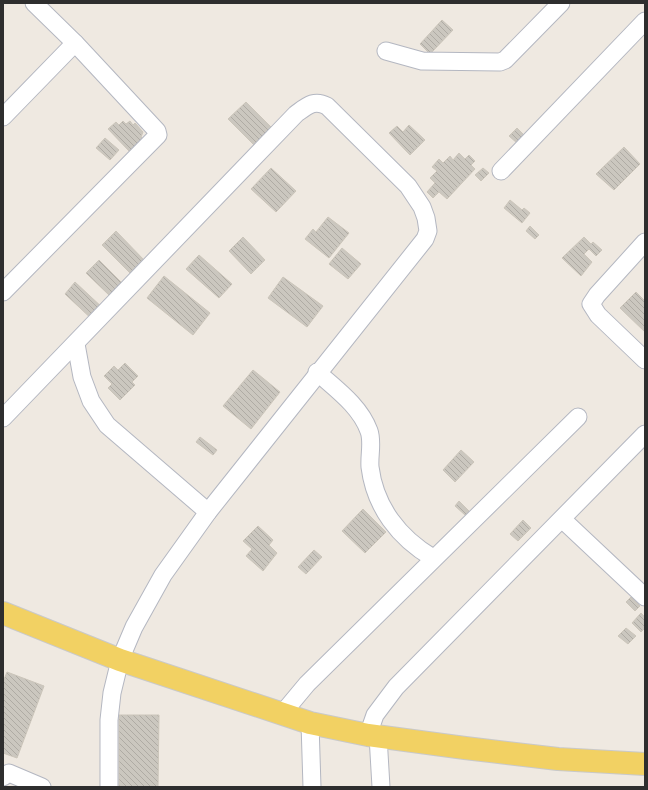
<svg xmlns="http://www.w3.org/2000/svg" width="648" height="790" viewBox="0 0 648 790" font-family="'Archivo Narrow',sans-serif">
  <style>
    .building { fill: url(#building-back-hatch); stroke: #cbc5ba }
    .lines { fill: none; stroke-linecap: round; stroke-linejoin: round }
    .minor-casing { stroke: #b4b7c1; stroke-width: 19 }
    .major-casing { stroke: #c9c9c9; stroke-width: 24 }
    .minor { stroke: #fff; stroke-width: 17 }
    .major { stroke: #f2d163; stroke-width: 22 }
  </style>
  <defs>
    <pattern id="building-back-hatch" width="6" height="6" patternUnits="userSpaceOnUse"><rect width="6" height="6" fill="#cbc7bf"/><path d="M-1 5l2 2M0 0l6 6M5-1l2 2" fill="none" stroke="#afaba4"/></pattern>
  </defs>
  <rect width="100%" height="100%" fill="#efe9e1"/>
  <!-- building -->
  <g class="building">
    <polygon points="442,20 453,30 430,54 420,44"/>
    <polygon points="246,102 275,131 257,148 228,119"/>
    <polygon points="123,121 126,124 130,121 133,125 135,123 143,132 141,137 143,139 129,151 108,129 116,122 119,125"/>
    <polygon points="409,125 425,140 410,155 389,133 397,126 403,132"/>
    <polygon points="517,128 524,135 517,143 509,136"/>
    <polygon points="105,138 119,150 110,160 96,148"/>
    <polygon points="624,147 640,164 614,190 596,174"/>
    <polygon points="459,153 465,159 469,155 475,161 471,165 475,169 447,199 439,192 433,198 427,192 435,183 430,178 437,171 432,167 439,159 443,163 450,156 453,160"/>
    <polygon points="271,168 296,191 276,212 251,189"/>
    <polygon points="483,168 489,173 481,181 475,175"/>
    <polygon points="510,200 522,210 524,208 530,213 522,223 504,208"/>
    <polygon points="328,217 349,233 329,258 305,239 313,229 316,232"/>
    <polygon points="530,226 539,235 535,239 526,231"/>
    <polygon points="116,231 145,261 131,274 102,245"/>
    <polygon points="243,237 265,260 251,274 229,251"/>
    <polygon points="584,237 591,244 593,242 602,250 596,256 589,249 584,254 592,262 581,276 562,258"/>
    <polygon points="342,248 361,264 348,279 329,264"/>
    <polygon points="199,255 232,284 219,298 186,269"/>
    <polygon points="99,260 123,284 110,296 86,273"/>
    <polygon points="164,276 210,313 193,335 147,298"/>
    <polygon points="283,277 323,306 307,327 268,298"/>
    <polygon points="75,282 105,310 94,321 65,294"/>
    <polygon points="636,292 645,301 645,332 620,308"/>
    <polygon points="125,363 138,376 132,382 135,385 120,400 108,388 112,384 104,376 114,366 118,370"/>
    <polygon points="253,370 280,392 251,429 223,406"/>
    <polygon points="200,437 217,450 213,455 196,442"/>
    <polygon points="461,450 474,462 455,482 443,470"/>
    <polygon points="459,501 469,511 465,515 455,506"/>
    <polygon points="363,509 386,532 365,553 342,531"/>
    <polygon points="523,520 531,528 518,541 510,534"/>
    <polygon points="258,526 273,540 269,545 277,553 263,571 246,556 252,549 243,541"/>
    <polygon points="314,550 322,557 306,574 298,567"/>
    <polygon points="631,597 640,606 635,611 626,602"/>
    <polygon points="641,613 645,617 645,628 641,632 632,623"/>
    <polygon points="626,628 636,636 628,644 618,636"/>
    <polygon points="7,672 44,686 17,758 3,753 3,682"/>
    <polygon points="119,715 159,715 158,787 119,787"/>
  </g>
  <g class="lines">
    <defs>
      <g id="minor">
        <polyline points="386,51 422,61 500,62 505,60 561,3"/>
        <polyline points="3,117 75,43"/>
        <polyline points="501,171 645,21"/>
        <polyline points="645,242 597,295 591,304 598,315 645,360"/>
        <polyline points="3,292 158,135 157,131 75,43 34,3"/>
        <polyline points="76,344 82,377 91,401 107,425 208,512"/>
        <path d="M317,372C336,389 360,406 369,431C373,442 369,455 370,467C375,507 399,538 433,558"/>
        <path d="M3,418L296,114C307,106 314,99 327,106L408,186L422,207L426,218L428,231L425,239L208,512L163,575L134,627L120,660L112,693L109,720V787"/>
        <polyline points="562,519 645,597"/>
        <polyline points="282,714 307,684 578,417"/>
        <polyline points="310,723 312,787"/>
        <polyline points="368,735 375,715 396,687 645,434"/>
        <polyline points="378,736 381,787"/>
        <polyline points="3,777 9,773 42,787"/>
      </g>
      <polyline id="major" points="3,613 120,660 310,723 368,735 465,748 558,759 645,764"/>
    </defs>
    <!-- minor casing -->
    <use href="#minor" class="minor-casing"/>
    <!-- major casing -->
    <use href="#major" class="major-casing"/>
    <!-- minor -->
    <use href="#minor" class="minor"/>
    <!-- major -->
    <use href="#major" class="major"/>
  </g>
  <!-- border -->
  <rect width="648" height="790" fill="none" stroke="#2e2e2e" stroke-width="8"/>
</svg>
